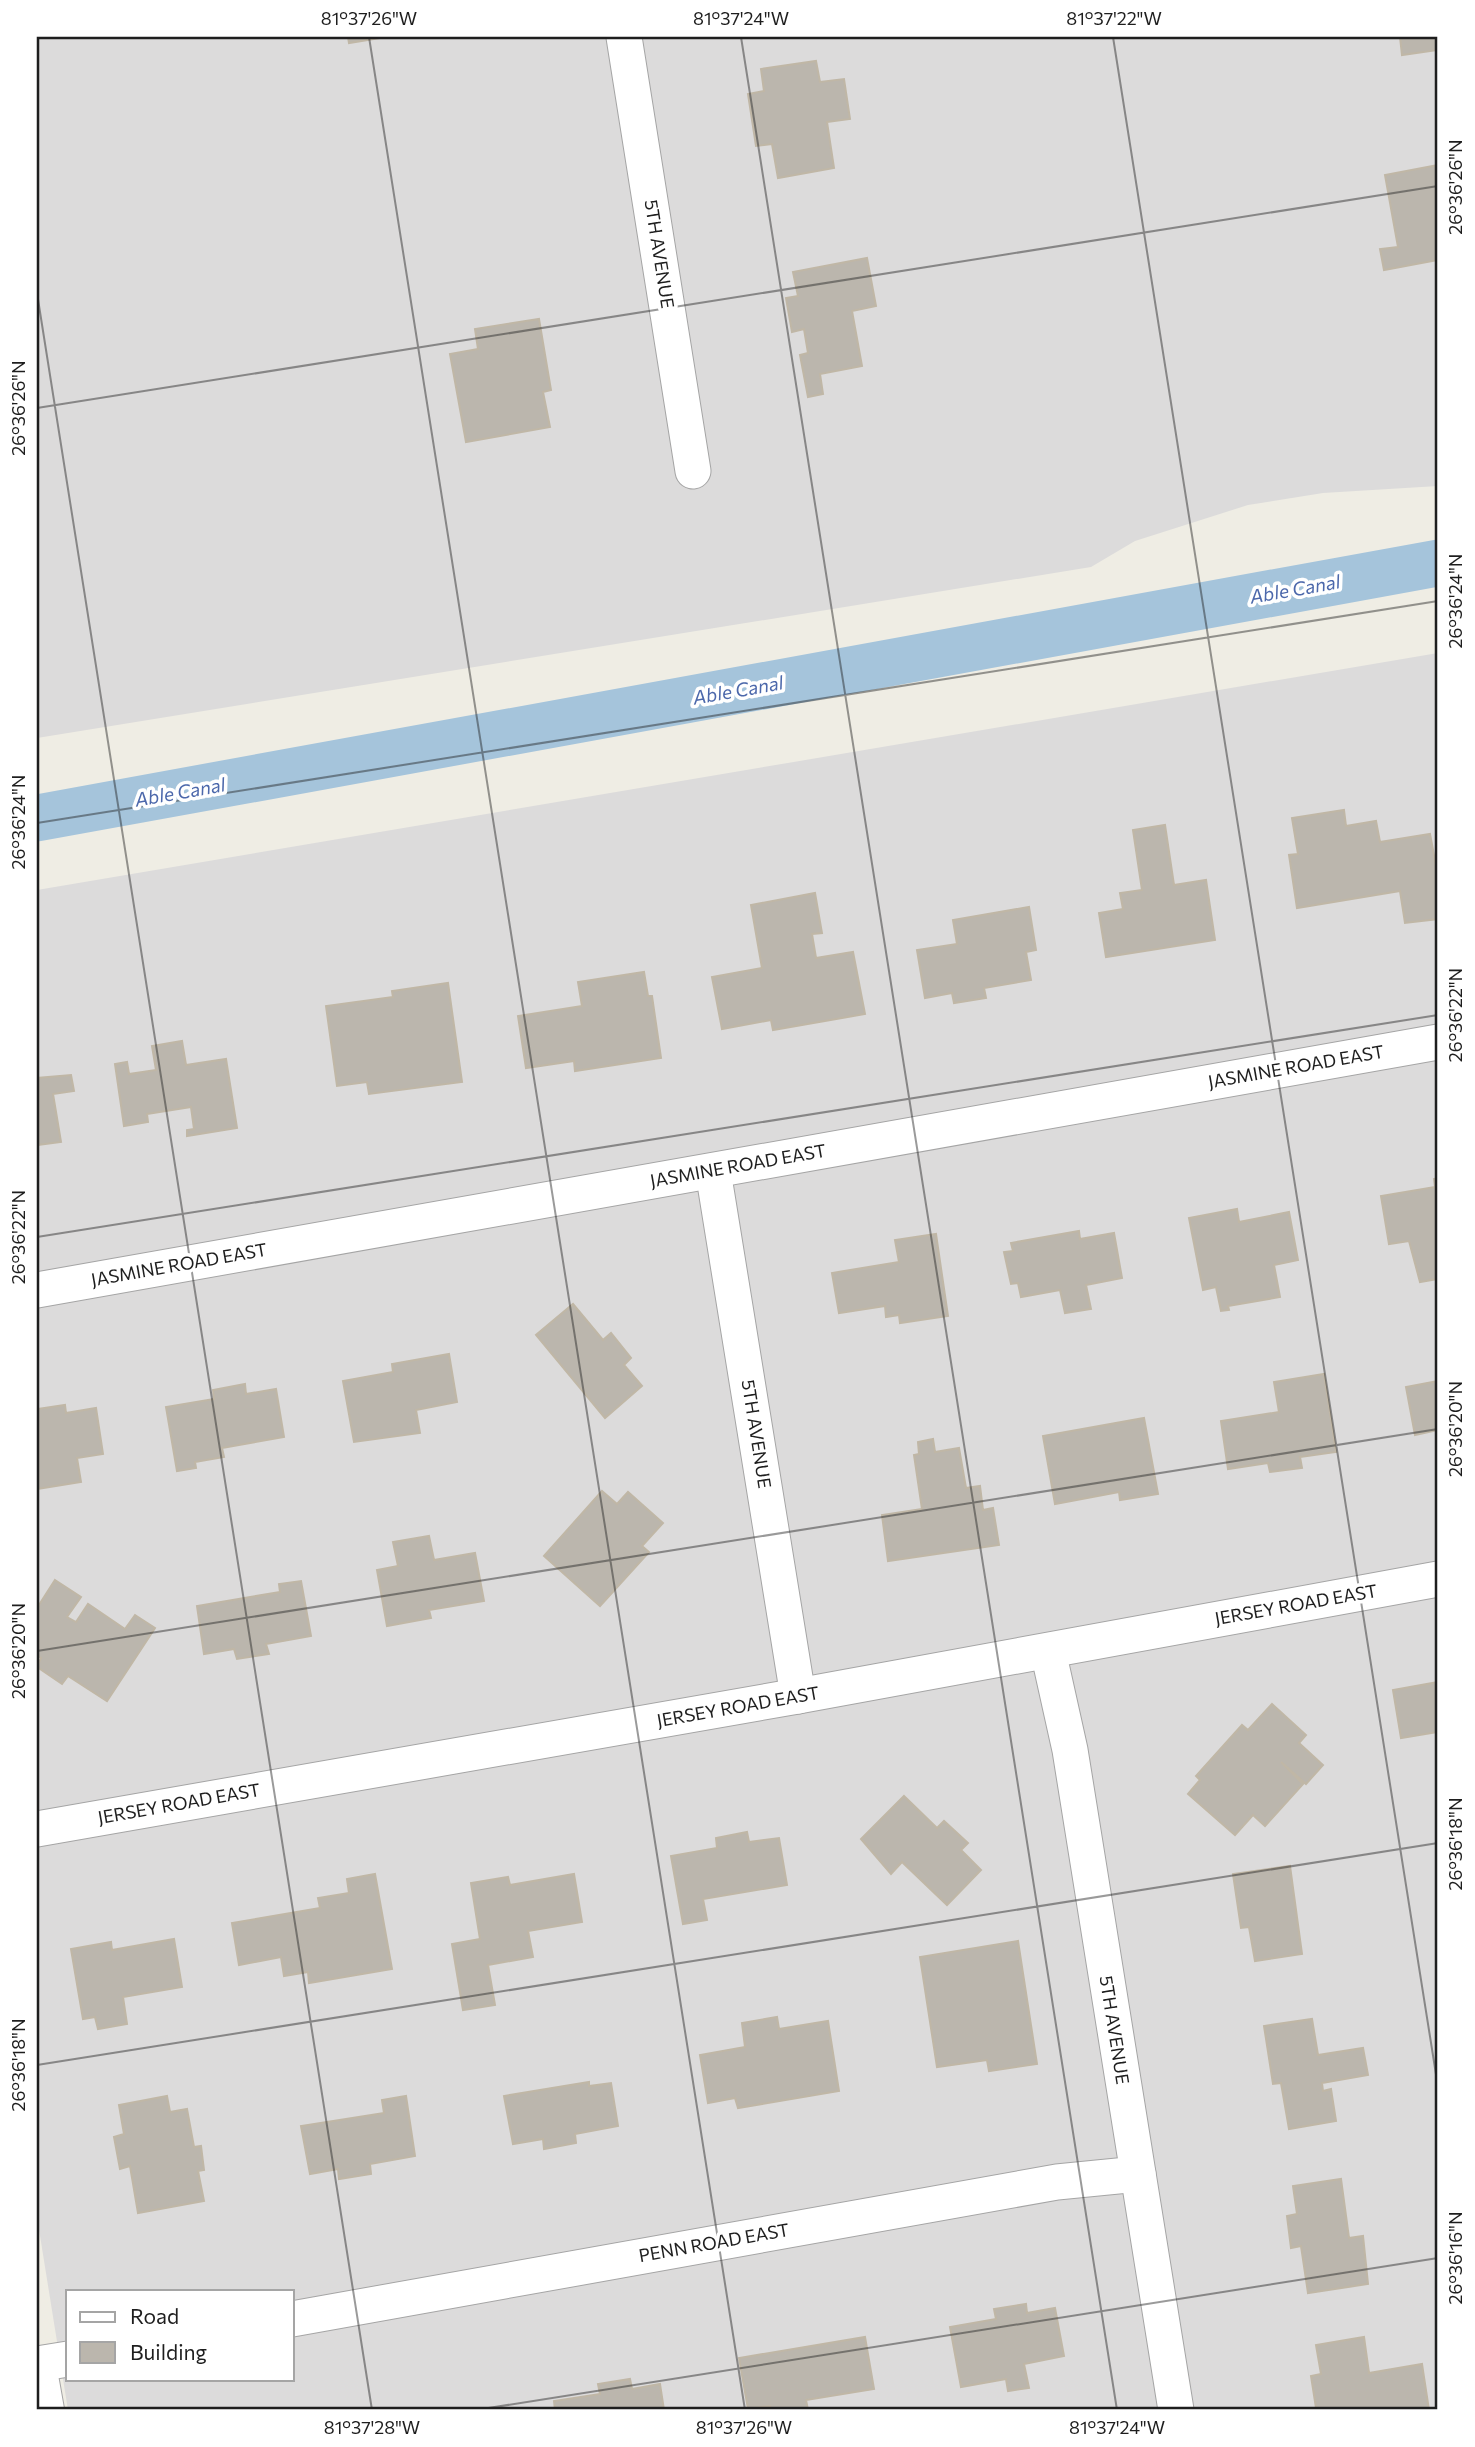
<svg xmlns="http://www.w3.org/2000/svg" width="1475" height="2447" viewBox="0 0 1475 2447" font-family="Commissioner,sans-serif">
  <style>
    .residential { fill: #dcdbdb; fill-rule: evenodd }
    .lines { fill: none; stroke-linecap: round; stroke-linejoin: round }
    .canal { stroke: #a5c4db; stroke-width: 47 }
    .building { fill: #bbb6ad; stroke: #c0b7a6; stroke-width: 2 }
    .minor-casing { stroke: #a5a5a5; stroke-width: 37 }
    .tertiary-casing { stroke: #a5a5a5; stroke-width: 40 }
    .minor { stroke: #fff; stroke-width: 35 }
    .tertiary { stroke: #fff; stroke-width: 38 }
    .ticks { fill: none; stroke: #1e1e1e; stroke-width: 2; stroke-opacity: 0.45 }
    .labels { text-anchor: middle; stroke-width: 7; stroke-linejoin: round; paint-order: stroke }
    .street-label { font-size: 18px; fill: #1e1e1e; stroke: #fff }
    .water-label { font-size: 19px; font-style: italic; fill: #4c68ab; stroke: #fff }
    .neatline { fill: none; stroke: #1e1e1e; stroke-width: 2.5 }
    .ticks-label { font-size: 18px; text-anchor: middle; fill: #1e1e1e }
  </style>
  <rect width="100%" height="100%" fill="#efede4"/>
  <!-- residential -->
  <g class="residential">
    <polygon points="37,37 1438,37 1438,486 1323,493 1248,505 1135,541 1091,567 37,738"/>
    <path d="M1438,653V2410H68L37,2217V890ZM68,2291H292V2379H68Z"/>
  </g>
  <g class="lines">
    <!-- canal -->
    <polyline class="canal" points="37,818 1438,563"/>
  </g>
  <!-- building -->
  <g class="building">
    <polygon points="348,37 386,37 349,43"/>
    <polygon points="1400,37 1438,37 1438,50 1402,55"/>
    <polygon points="816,61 820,82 844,79 850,119 827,122 834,168 778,178 772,144 756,146 748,94 764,91 761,69"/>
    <polygon points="1438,165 1438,260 1384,270 1380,249 1398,247 1385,175"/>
    <polygon points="867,258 876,306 852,311 862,366 820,374 823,394 808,397 800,355 808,353 804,329 792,332 786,298 798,296 793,272"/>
    <polygon points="539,319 551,390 543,392 550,427 466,442 450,354 478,349 475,329"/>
    <polygon points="1344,810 1346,826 1376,821 1380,842 1430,834 1438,876 1438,919 1405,923 1400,891 1297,908 1289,855 1298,854 1292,818"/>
    <polygon points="1165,825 1174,885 1206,880 1215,940 1106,957 1099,913 1123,909 1120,893 1142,890 1133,830"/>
    <polygon points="815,893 822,933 812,934 816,958 853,952 865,1014 773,1030 771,1020 722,1029 712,977 762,968 751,905"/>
    <polygon points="1029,907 1036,950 1026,952 1031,980 984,988 986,998 954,1003 952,993 925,998 917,950 957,944 953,920"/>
    <polygon points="644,972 648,996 652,996 661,1058 575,1071 574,1061 526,1068 518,1016 582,1006 578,982"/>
    <polygon points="448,983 462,1082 369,1094 367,1082 337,1086 326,1006 393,997 392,991"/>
    <polygon points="182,1041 186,1065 226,1059 237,1128 187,1136 187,1130 194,1129 191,1107 147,1114 148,1122 124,1126 115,1064 127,1062 129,1074 156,1070 152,1046"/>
    <polygon points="71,1075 74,1091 53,1094 61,1142 37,1145 37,1078"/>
    <polygon points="1438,1178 1438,1279 1420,1282 1409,1241 1389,1244 1381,1196 1435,1187 1434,1179"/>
    <polygon points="1237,1209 1239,1222 1289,1212 1298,1260 1274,1265 1280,1297 1228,1306 1229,1310 1221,1311 1216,1287 1203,1290 1189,1218"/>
    <polygon points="1079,1231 1080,1239 1114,1233 1122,1278 1086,1285 1091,1309 1065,1313 1060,1290 1021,1297 1018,1283 1011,1284 1004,1252 1013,1251 1011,1243"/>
    <polygon points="936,1234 948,1316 900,1323 899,1315 886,1317 885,1306 839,1313 832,1273 899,1262 895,1240"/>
    <polygon points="573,1304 603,1340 611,1333 631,1358 624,1365 642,1386 605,1418 536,1335"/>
    <polygon points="449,1354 457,1402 416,1410 420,1433 354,1442 343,1381 393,1372 392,1364"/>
    <polygon points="1324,1374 1336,1452 1300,1457 1302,1468 1270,1472 1268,1463 1228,1469 1221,1421 1279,1412 1274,1382"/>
    <polygon points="1438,1381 1438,1430 1415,1435 1406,1387"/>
    <polygon points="245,1384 246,1394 276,1389 284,1437 222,1448 224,1457 195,1462 196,1468 177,1471 166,1407 214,1399 213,1390"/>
    <polygon points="65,1405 66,1413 96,1408 103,1454 77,1458 81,1482 37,1489 37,1409"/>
    <polygon points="1144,1418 1158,1494 1120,1500 1119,1492 1055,1504 1043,1436"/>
    <polygon points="933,1439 935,1452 959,1448 966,1488 980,1486 983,1510 993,1508 999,1545 888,1561 882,1515 922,1509 914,1455 919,1454 918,1442"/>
    <polygon points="602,1491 617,1504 628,1492 663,1523 642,1546 649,1552 600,1606 544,1556"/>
    <polygon points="429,1536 434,1560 475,1553 484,1601 429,1610 431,1618 387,1626 377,1570 398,1566 393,1542"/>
    <polygon points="55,1580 81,1597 67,1617 76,1622 88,1604 125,1629 135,1615 155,1628 107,1701 68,1676 62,1684 37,1667 41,1658 37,1655 37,1608"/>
    <polygon points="301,1581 311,1636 266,1644 269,1654 237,1659 234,1649 204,1654 197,1606 280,1592 279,1584"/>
    <polygon points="1438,1682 1438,1732 1401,1738 1393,1690"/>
    <polygon points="1272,1704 1306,1735 1299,1743 1323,1765 1306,1784 1281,1762 1303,1784 1265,1826 1253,1815 1235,1835 1188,1794 1200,1780 1196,1776 1242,1725 1248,1730"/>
    <polygon points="904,1796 937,1828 944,1821 968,1843 961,1850 981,1870 947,1905 902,1862 891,1874 861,1839"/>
    <polygon points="747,1832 749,1842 779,1838 787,1885 703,1899 707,1920 683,1924 671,1856 717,1848 716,1838"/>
    <polygon points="1290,1866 1302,1954 1255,1961 1249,1927 1241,1928 1233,1874"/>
    <polygon points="375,1874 392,1969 309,1983 308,1972 284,1976 281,1957 239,1965 232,1923 320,1908 318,1898 349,1893 347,1879"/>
    <polygon points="574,1874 582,1922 528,1931 533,1957 488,1965 495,2005 463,2010 452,1944 480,1939 471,1883 508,1877 510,1885"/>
    <polygon points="174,1939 182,1987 123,1997 127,2024 98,2029 95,2017 83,2019 71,1949 111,1942 112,1950"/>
    <polygon points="1018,1941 1037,2064 989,2071 987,2060 937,2067 920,1957"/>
    <polygon points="777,2017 779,2029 828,2021 839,2091 738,2108 735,2098 708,2103 700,2055 745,2047 742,2023"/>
    <polygon points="1312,2019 1318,2055 1363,2048 1368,2075 1322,2083 1323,2091 1331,2089 1336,2121 1289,2129 1281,2083 1273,2084 1264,2026"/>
    <polygon points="589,2082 589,2086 611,2083 618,2126 575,2134 576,2143 544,2149 543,2139 513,2144 504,2096"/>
    <polygon points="167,2096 170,2112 187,2109 194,2147 201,2146 204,2170 198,2171 204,2201 138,2213 130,2166 120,2169 114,2137 124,2134 119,2105"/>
    <polygon points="406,2096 415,2156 370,2164 371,2174 339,2179 338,2169 310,2174 301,2126 384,2113 382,2100"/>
    <polygon points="1341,2179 1349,2238 1363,2236 1368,2284 1308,2293 1301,2246 1291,2248 1287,2216 1297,2214 1293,2186"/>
    <polygon points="1026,2304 1027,2313 1055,2308 1064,2356 1024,2364 1029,2388 1008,2391 1006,2379 961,2387 950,2327 996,2319 994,2309"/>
    <polygon points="865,2337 874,2389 806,2400 808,2410 771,2410 770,2406 748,2409 739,2358"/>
    <polygon points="1364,2337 1369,2373 1422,2364 1429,2410 1316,2408 1311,2376 1321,2374 1316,2345"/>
    <polygon points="630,2379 632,2389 660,2384 664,2410 555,2410 554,2401 600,2394 598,2384"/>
  </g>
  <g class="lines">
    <defs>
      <g id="minor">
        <polyline points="624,37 693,471"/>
        <polyline points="713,1171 798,1696"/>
        <polyline points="37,1290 1438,1042"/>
        <polyline points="1048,1651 1070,1750 1176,2410"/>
        <polyline points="37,1829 798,1696 1438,1579"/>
        <polyline points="292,2319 1057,2182 1138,2174"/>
        <polyline points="37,2364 68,2359"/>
      </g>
      <polyline id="tertiary" points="37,2365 45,2410"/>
    </defs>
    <!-- minor casing -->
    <use href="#minor" class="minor-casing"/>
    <!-- tertiary casing -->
    <use href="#tertiary" class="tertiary-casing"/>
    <!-- minor -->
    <use href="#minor" class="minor"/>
    <!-- tertiary -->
    <use href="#tertiary" class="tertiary"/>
  </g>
  <!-- ticks -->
  <path class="ticks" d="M369,37L745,2410M741,37L1117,2410M1113,37L1438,2087M37,293L372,2410M37,408L1438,186M37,823L1438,601M37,1237L1438,1015M37,1651L1438,1429M37,2065L1438,1843M476,2410L1438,2258"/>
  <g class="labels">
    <!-- street labels -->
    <g class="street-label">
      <text transform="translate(659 254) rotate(81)" y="6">5TH AVENUE</text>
      <text transform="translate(1296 1067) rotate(-10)" y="6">JASMINE ROAD EAST</text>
      <text transform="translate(738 1166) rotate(-10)" y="6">JASMINE ROAD EAST</text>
      <text transform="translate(179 1265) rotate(-10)" y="6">JASMINE ROAD EAST</text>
      <text transform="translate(756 1434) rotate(81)" y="6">5TH AVENUE</text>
      <text transform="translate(1296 1605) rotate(-10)" y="6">JERSEY ROAD EAST</text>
      <text transform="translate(738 1707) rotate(-10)" y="6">JERSEY ROAD EAST</text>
      <text transform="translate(179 1804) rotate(-10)" y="6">JERSEY ROAD EAST</text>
      <text transform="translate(1114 2030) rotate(81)" y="6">5TH AVENUE</text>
      <text transform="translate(714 2243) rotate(-10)" y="6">PENN ROAD EAST</text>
    </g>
    <!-- water labels -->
    <g class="water-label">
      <text transform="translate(1295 589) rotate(-10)" y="7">Able Canal</text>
      <text transform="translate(738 690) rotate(-10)" y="7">Able Canal</text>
      <text transform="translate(180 792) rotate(-10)" y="7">Able Canal</text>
    </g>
  </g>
  <!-- border -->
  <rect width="1475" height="2447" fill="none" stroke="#ffffff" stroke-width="77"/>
  <!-- legend -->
  <rect x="66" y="2290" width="228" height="91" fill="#ffffff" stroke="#a5a5a5" stroke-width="2"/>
  <rect x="80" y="2312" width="35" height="10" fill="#ffffff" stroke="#a5a5a5" stroke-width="2"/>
  <text x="130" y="2324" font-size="21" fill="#1e1e1e">Road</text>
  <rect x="80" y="2342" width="35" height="21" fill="#bbb6ad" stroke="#a5a5a5" stroke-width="2"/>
  <text x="130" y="2360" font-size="21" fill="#1e1e1e">Building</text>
  <rect x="38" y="38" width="1398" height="2370" class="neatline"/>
  <g class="ticks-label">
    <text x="369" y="25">81°37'26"W</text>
    <text x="741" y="25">81°37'24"W</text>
    <text x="1114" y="25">81°37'22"W</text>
    <text transform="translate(1456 187) rotate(-90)" y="6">26°36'26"N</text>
    <text transform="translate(19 408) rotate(-90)" y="6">26°36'26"N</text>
    <text transform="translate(1456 601) rotate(-90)" y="6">26°36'24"N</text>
    <text transform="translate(19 822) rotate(-90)" y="6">26°36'24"N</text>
    <text transform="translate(1456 1015) rotate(-90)" y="6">26°36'22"N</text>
    <text transform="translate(19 1237) rotate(-90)" y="6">26°36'22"N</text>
    <text transform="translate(1456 1429) rotate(-90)" y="6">26°36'20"N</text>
    <text transform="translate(19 1651) rotate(-90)" y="6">26°36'20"N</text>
    <text transform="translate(1456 1844) rotate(-90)" y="6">26°36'18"N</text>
    <text transform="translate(19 2065) rotate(-90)" y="6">26°36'18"N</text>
    <text transform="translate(1456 2258) rotate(-90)" y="6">26°36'16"N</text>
    <text x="372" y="2434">81°37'28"W</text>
    <text x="744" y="2434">81°37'26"W</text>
    <text x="1117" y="2434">81°37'24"W</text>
  </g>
</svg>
